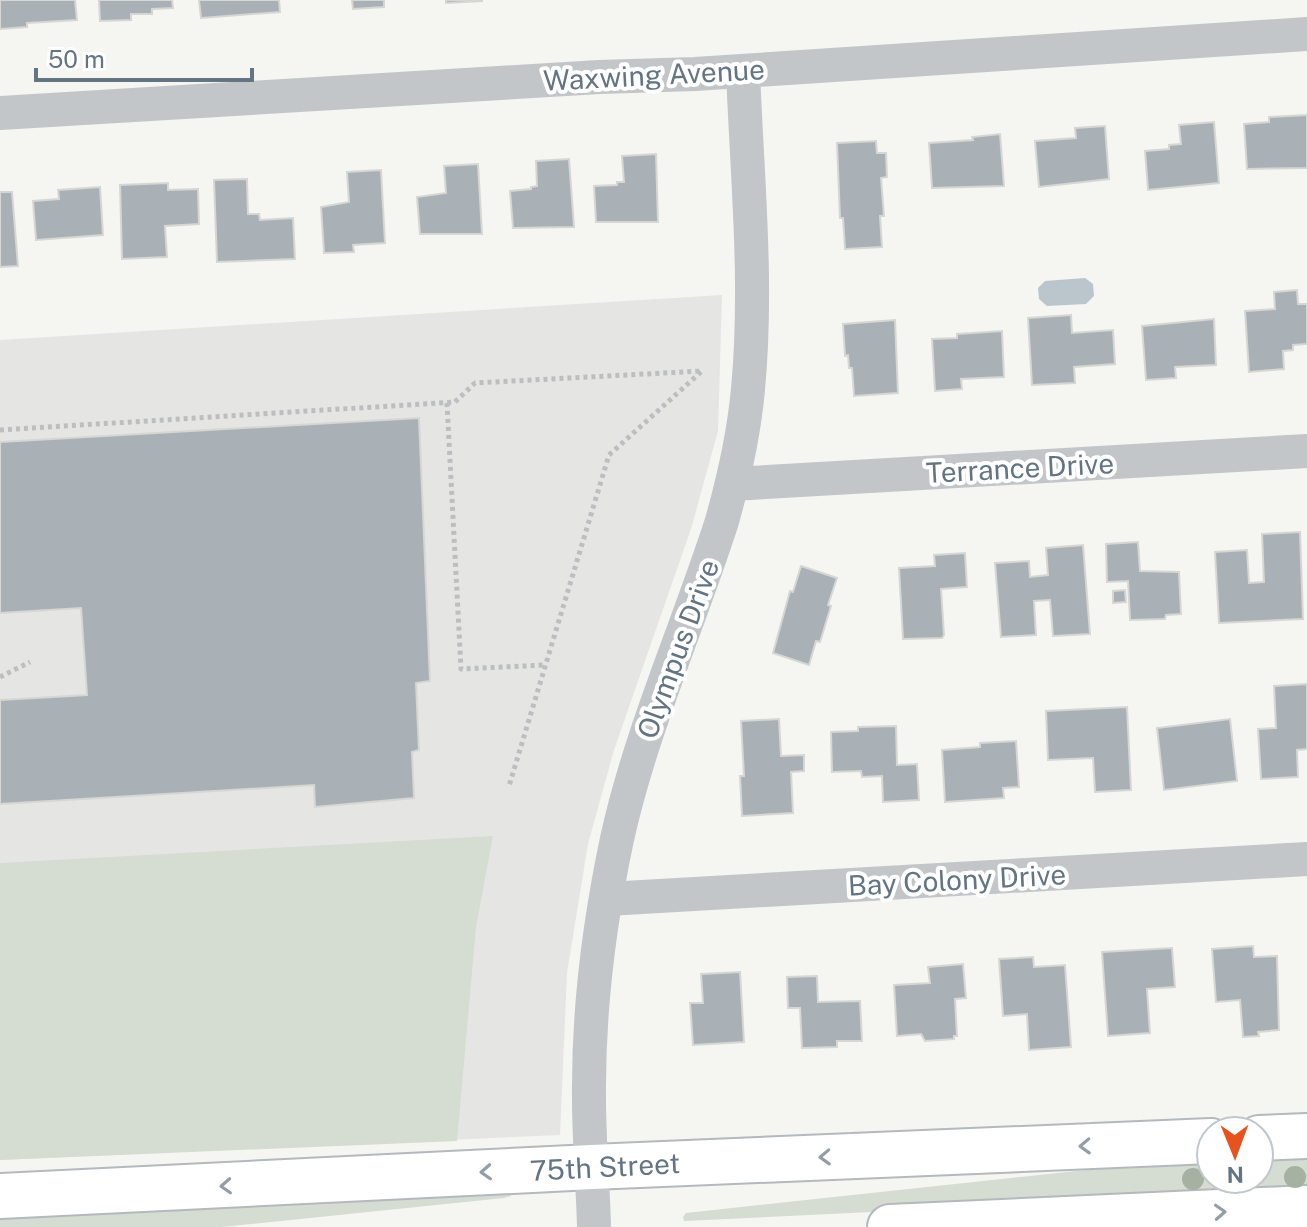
<svg xmlns="http://www.w3.org/2000/svg" width="1307" height="1227" viewBox="0 0 1307 1227" font-family="'Public Sans',sans-serif">
  <style>
    .built { fill: #e5e6e4 }
    .green { fill: #d5dcd2 }
    .water { fill: #bbc6cc }
    .building { fill: #a9b1b6; stroke: #d6d6d3; stroke-width: 2 }
    .lines { fill: none; stroke-linecap: round; stroke-linejoin: round }
    .secondary-casing { stroke: #b4b9be; stroke-width: 48 }
    .path { stroke: #bcbec0; stroke-width: 5; stroke-dasharray: 4 4; stroke-linecap: butt }
    .minor { stroke: #c2c6c9; stroke-width: 34 }
    .secondary { stroke: #fff; stroke-width: 44 }
    .tree { fill: #a6b1a2 }
    .oneway { stroke: #929ea8 }
    .labels { text-anchor: middle; stroke-width: 8; stroke-linejoin: round; paint-order: stroke }
    .street-label { font-size: 28px; fill: #637483; stroke: #fff }
  </style>
  <rect width="100%" height="100%" fill="#f5f5f1"/>
  <!-- built -->
  <polygon class="built" points="722,295 718,431 691,529 614,750 588,844 567,973 560,1135 0,1160 0,340"/>
  <!-- green -->
  <g class="green">
    <polygon points="493,836 476,927 457,1141 0,1160 0,863"/>
    <polygon points="1307,1154 1307,1191 684,1221 683,1217 686,1213 1179,1160 1211,1159 1211,1179 1259,1179 1259,1157"/>
    <polygon points="513,1192 511,1196 504,1198 222,1227 0,1227 0,1214"/>
  </g>
  <!-- water -->
  <polygon class="water" points="1085,278 1093,284 1094,296 1086,304 1047,306 1039,299 1038,288 1045,281"/>
  <!-- building -->
  <g class="building">
    <polygon points="0,0 75,0 77,20 27,23 27,27 0,29"/>
    <polygon points="99,0 172,0 173,8 152,9 152,14 131,14 131,20 100,21"/>
    <polygon points="199,0 279,0 280,12 201,18"/>
    <polygon points="352,0 384,0 384,7 353,9"/>
    <polygon points="446,0 482,0 482,1 446,3"/>
    <polygon points="1307,115 1307,168 1247,169 1244,124 1269,122 1269,117"/>
    <polygon points="1214,122 1219,183 1148,190 1145,151 1169,149 1169,145 1181,144 1179,125"/>
    <polygon points="1105,126 1109,179 1039,187 1035,141 1076,138 1075,128"/>
    <polygon points="1000,134 1004,186 932,188 929,143 973,140 972,137"/>
    <polygon points="876,141 877,153 886,153 887,177 881,178 884,216 880,216 882,247 845,249 843,218 840,218 837,143"/>
    <polygon points="656,154 658,222 596,222 594,186 617,185 617,182 624,182 622,156"/>
    <polygon points="569,159 574,227 513,228 510,191 531,189 531,187 537,186 536,161"/>
    <polygon points="478,164 482,234 420,234 417,197 446,193 444,166"/>
    <polygon points="381,170 385,243 353,245 354,252 324,253 321,207 349,202 347,172"/>
    <polygon points="247,179 248,214 259,214 260,220 293,218 295,259 217,262 214,180"/>
    <polygon points="168,183 168,190 198,189 199,224 165,226 167,257 122,259 120,185"/>
    <polygon points="100,187 103,235 36,240 33,201 59,199 58,190"/>
    <polygon points="0,192 12,192 18,266 0,267"/>
    <polygon points="1297,290 1298,304 1307,304 1307,344 1293,345 1293,350 1283,351 1284,369 1249,372 1245,311 1275,309 1274,292"/>
    <polygon points="1071,315 1072,333 1113,330 1115,364 1074,367 1075,383 1032,385 1028,318"/>
    <polygon points="1214,319 1216,365 1175,367 1176,378 1146,380 1142,326"/>
    <polygon points="895,320 898,393 854,396 852,368 849,368 848,355 845,356 843,324"/>
    <polygon points="1002,331 1004,377 961,379 962,389 935,391 932,339 957,338 957,334"/>
    <polygon points="419,418 430,681 416,683 419,750 412,752 414,798 315,807 314,785 0,804 0,700 87,695 81,608 0,613 0,442"/>
    <polygon points="1300,532 1303,619 1219,623 1215,552 1247,550 1249,583 1264,582 1262,534"/>
    <polygon points="1138,542 1140,571 1179,572 1181,614 1166,615 1165,619 1130,620 1128,581 1107,582 1106,544"/>
    <polygon points="1083,545 1090,634 1053,636 1050,600 1034,601 1036,635 1001,637 995,563 1029,561 1030,577 1048,575 1046,548"/>
    <polygon points="965,553 967,587 941,589 944,635 942,638 903,639 899,568 935,566 934,555"/>
    <polygon points="801,566 837,578 828,605 831,606 820,642 816,641 809,665 773,653 790,591 793,592"/>
    <polygon points="1125,590 1126,602 1113,603 1113,591"/>
    <polygon points="1307,684 1307,749 1297,750 1298,777 1261,779 1258,729 1276,728 1274,686"/>
    <polygon points="1127,707 1131,790 1095,792 1093,758 1048,760 1046,711"/>
    <polygon points="779,719 781,756 804,755 804,771 791,772 793,813 742,816 740,776 744,776 741,721"/>
    <polygon points="1230,719 1237,781 1164,790 1157,728"/>
    <polygon points="896,726 897,765 917,764 919,800 883,802 882,776 862,777 861,771 832,772 831,732 858,731 858,727"/>
    <polygon points="1016,741 1019,787 1003,788 1004,798 945,802 942,750 980,747 980,743"/>
    <polygon points="1253,946 1254,957 1277,956 1279,1030 1258,1032 1259,1036 1243,1037 1240,1000 1216,1002 1212,949"/>
    <polygon points="1172,948 1175,987 1147,989 1150,1033 1108,1036 1102,952"/>
    <polygon points="1033,957 1034,967 1065,965 1071,1047 1029,1050 1027,1014 1003,1016 999,959"/>
    <polygon points="963,964 966,998 955,999 957,1036 954,1036 954,1039 925,1041 921,1034 897,1036 894,985 930,983 928,967"/>
    <polygon points="740,972 744,1042 693,1045 690,1003 703,1003 701,974"/>
    <polygon points="817,976 818,1002 860,1001 862,1041 837,1041 837,1047 802,1048 800,1008 788,1008 787,977"/>
  </g>
  <g class="lines">
    <defs>
      <g id="secondary">
        <polyline points="1259,1138 1307,1136"/>
        <polyline points="0,1196 592,1167 1211,1141"/>
        <polyline points="890,1227 1307,1208"/>
      </g>
    </defs>
    <!-- secondary casing -->
    <use href="#secondary" class="secondary-casing"/>
    <!-- path -->
    <g class="path">
      <polyline points="447,403 461,669 545,665"/>
      <polyline points="0,430 455,402 475,383 702,371 609,455 509,786"/>
      <polyline points="0,677 30,662"/>
    </g>
    <!-- minor -->
    <g class="minor">
      <polyline points="0,113 599,77 695,74 1307,34"/>
      <polyline points="732,484 1307,451"/>
      <polyline points="607,899 1307,859"/>
      <path d="M594,1227C593,1184 589,1142 589,1099C588,1012 599,924 617,839C641,730 688,627 722,521C734,478 744,434 748,389C758,284 747,176 743,71"/>
    </g>
    <!-- secondary -->
    <use href="#secondary" class="secondary"/>
  </g>
  <!-- trees -->
  <g class="tree">
    <circle cx="1295" cy="1177" r="11"/>
    <circle cx="1193" cy="1179" r="11"/>
  </g>
  <!-- one-way arrows -->
  <defs><path id="oneway-chevron" d="M-2-3.5L2.5 0L-2 3.5" fill="none" stroke-width="1.6" stroke-linecap="round" stroke-linejoin="round" transform="scale(2)"/></defs>
  <g class="oneway">
    <use href="#oneway-chevron" transform="translate(1085 1146) rotate(178)"/>
    <use href="#oneway-chevron" transform="translate(825 1157) rotate(178)"/>
    <use href="#oneway-chevron" transform="translate(486 1172) rotate(177)"/>
    <use href="#oneway-chevron" transform="translate(226 1186) rotate(177)"/>
    <use href="#oneway-chevron" transform="translate(1220 1212) rotate(-3)"/>
  </g>
  <g class="labels">
    <!-- street labels -->
    <g class="street-label">
      <text transform="translate(654 75) rotate(-3)" y="10">Waxwing Avenue</text>
      <text transform="translate(1020 468) rotate(-3)" y="10">Terrance Drive</text>
      <text transform="translate(678 649) rotate(-70)" y="10">Olympus Drive</text>
      <text transform="translate(957 880) rotate(-3)" y="10">Bay Colony Drive</text>
      <text transform="translate(605 1167) rotate(-3)" y="10">75th Street</text>
    </g>
  </g>
  <!-- north arrow -->
  <g transform="translate(1235 1155) rotate(179)"><circle r="38" fill="#ffffff" stroke="#c1c7cd" stroke-width="2"/>
  <path d="M0-6L14 30L0 20L-14 30Z" fill="#e8521e"/>
  <text y="-12" font-size="22" font-weight="bold" text-anchor="middle" fill="#637483">N</text>
  </g>
  <!-- scale -->
  <path d="M36 68v12h216v-12" fill="none" stroke="#637483" stroke-width="4"/>
  <text x="48" y="68" font-size="24" fill="#637483" stroke="#ffffff" stroke-width="6" paint-order="stroke">50 m</text>
</svg>
